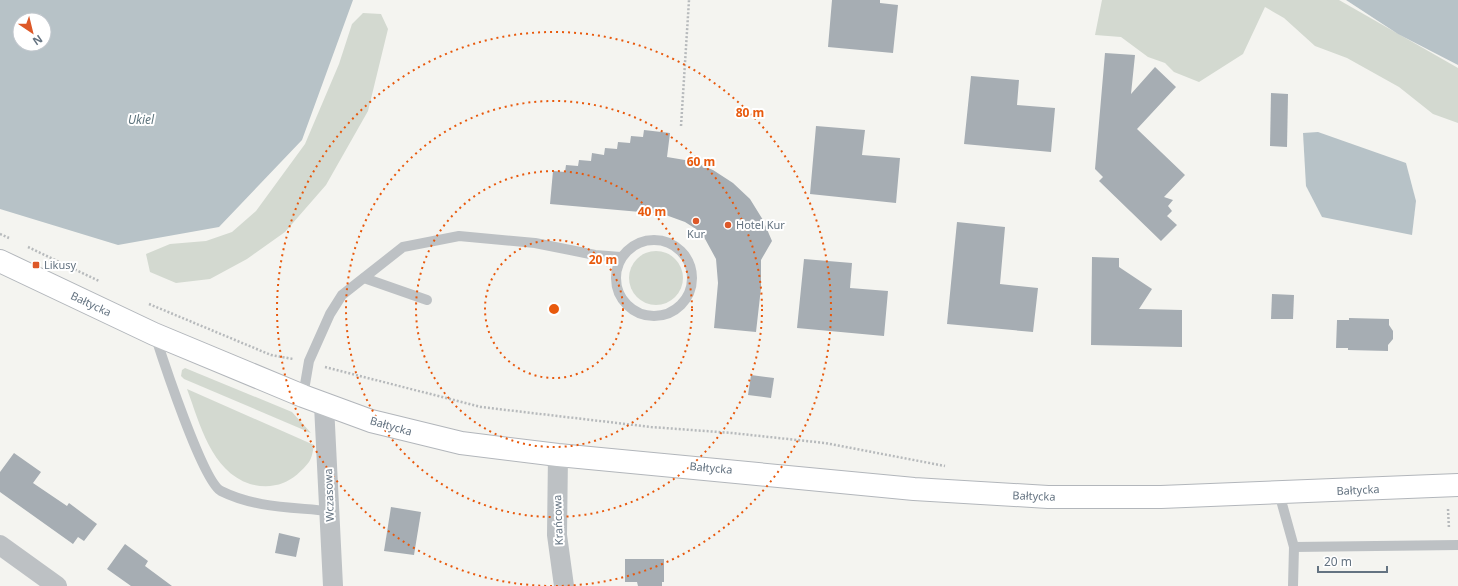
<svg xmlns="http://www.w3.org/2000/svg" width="1458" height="586" viewBox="0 0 1458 586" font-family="'Noto Sans',sans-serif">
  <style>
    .green { fill: #d3d9d0 }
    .water { fill: #b7c2c7; fill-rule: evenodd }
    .building { fill: #a6adb3 }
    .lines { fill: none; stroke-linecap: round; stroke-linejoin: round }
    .secondary-casing { stroke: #b2b6bb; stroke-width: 24 }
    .path { stroke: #b7babc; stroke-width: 2.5; stroke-dasharray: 2 2; stroke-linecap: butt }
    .lane { stroke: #bdc1c4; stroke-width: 10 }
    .street { stroke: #bdc1c4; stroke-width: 20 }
    .secondary { stroke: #fff; stroke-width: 22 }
    .ring { fill: none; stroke: #e8590c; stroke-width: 2; stroke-dasharray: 2 4 }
    .poi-dot { fill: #dd5828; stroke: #fff; stroke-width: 1.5 }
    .labels { text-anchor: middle; stroke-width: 4; stroke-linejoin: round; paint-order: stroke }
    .poi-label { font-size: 11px; fill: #647381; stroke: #fff; text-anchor: start }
    .street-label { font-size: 11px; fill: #647381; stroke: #fff }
    .water-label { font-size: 12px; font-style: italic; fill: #5f757e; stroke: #fff }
    .centre { fill: #e8590c; stroke: #fff; stroke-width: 2 }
    .ring-label { font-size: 12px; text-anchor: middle; font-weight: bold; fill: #e8590c; stroke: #fff; stroke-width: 4; stroke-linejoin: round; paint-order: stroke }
  </style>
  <rect width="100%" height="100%" fill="#f4f4f0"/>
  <!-- green -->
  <g class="green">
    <polygon points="1102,0 1339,0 1458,68 1458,123 1433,114 1399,87 1347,58 1315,46 1284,18 1265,7 1243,54 1199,82 1174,72 1165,63 1148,57 1121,37 1095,35"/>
    <polygon points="363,13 381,14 388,29 368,111 326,185 285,232 247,259 210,279 176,283 150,272 146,254 170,244 206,241 232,232 256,211 305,144 339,64 352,24"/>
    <circle cx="656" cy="278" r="27"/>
    <polygon points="185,368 292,412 311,433 184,379 181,376 182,370"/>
    <path d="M187,389L314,445C313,450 312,458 309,462C303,470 292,480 283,483C273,487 261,487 250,484C211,471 200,424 187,389Z"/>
  </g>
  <!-- water -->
  <g class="water">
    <path d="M0,0H353L302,140L219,227L118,245L0,209ZM20,20H44V44H20Z"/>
    <polygon points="1346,0 1458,0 1458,65 1398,34"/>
    <polygon points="1318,132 1406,163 1416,201 1412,235 1322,217 1306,186 1303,133"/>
  </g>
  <!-- building -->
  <g class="building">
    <polygon points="832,0 880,0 880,3 898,5 893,53 828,47"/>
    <polygon points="1105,53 1135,55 1131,94 1155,67 1176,87 1137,129 1185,175 1164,197 1173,200 1168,206 1172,211 1167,216 1177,225 1161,241 1099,181 1103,177 1095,169"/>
    <polygon points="971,76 1019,80 1017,105 1055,108 1051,152 964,144"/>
    <polygon points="1271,93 1288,94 1287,147 1270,146"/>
    <polygon points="816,126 865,130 862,155 900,158 896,203 810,194"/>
    <polygon points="644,130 670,133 667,157 691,161 713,170 733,183 750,199 763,220 772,241 761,260 761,288 756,332 714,328 718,283 716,259 704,237 696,229 685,222 663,214 550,204 553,171 565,172 566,165 578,166 579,160 591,161 592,153 604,155 605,148 617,149 618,142 630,143 631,136 643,137"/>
    <polygon points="957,222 1005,227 1000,284 1038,288 1033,332 947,324"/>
    <polygon points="1092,257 1119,258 1119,267 1152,289 1139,309 1182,310 1182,347 1091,345"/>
    <polygon points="804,259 852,263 850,288 888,291 884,336 797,328"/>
    <polygon points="1272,294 1294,295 1293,319 1271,319"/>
    <polygon points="1349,318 1389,319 1389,325 1393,331 1393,339 1388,345 1388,351 1348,350 1348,348 1336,348 1337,320 1349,320"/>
    <polygon points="751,375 774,378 771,398 748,395"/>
    <polygon points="14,453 41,472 33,483 67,506 69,503 97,524 84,541 78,537 73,544 0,492 0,472"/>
    <polygon points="391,507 421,512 414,555 384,551"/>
    <polygon points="279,533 300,538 296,557 275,553"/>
    <polygon points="125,544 148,561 145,566 172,586 131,586 107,569"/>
    <polygon points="625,559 664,559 664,582 662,582 662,586 638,586 637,582 625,582"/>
  </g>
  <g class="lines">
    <defs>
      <polyline id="secondary" points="0,261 154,334 303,396 371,421 461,443 558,455 914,489 1048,497 1161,497 1458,485"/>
    </defs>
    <!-- secondary casing -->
    <use href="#secondary" class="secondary-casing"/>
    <!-- path -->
    <g class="path">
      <polyline points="681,126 689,0"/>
      <polyline points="0,234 9,238"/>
      <polyline points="28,247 99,281"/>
      <polyline points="149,304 271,355 293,359"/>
      <polyline points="325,367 481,407 651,427 732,433 825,443 945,466"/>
      <polyline points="1448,509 1449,529"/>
    </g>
    <!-- lane -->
    <g class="lane">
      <circle cx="654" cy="278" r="38"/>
      <polyline points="364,278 427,300"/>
      <path d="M155,335C163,360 203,482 221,491C255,508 292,507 328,511"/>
      <polyline points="303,396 309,361 330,314 342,295 403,247 459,236 535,243 595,255 621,257"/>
      <polyline points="1279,493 1294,547 1458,545"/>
      <polyline points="1293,586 1294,547"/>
    </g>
    <!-- street -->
    <g class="street">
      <polyline points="324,405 333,586"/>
      <polyline points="558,455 557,535 564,586"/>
      <polyline points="0,545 57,586"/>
    </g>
    <!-- secondary -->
    <use href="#secondary" class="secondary"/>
  </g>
  <!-- distance rings -->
  <g class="ring">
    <circle cx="554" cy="309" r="69"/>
    <circle cx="554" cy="309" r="138"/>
    <circle cx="554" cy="309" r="208"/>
    <path d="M552 586A277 277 0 1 1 556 586"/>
  </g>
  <!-- markers -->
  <g class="poi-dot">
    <circle cx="696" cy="221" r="4"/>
    <circle cx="728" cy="225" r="4"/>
    <rect x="32" y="261" width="8" height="8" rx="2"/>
  </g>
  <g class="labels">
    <!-- poi labels -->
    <g class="poi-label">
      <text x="736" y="229">Hotel Kur</text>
      <text x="696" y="238" text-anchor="middle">Kur</text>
      <text x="44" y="269">Likusy</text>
    </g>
    <!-- street labels -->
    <g class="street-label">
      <text transform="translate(91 304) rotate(25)" y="4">Bałtycka</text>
      <text transform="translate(391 426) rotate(16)" y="4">Bałtycka</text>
      <text transform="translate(711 468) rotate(5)" y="4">Bałtycka</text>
      <text transform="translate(1358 490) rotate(-3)" y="4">Bałtycka</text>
      <text transform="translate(329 495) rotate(-92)" y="4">Wczasowa</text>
      <text transform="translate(1034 496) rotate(2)" y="4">Bałtycka</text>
      <text transform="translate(558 520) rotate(-92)" y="4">Krańcowa</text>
    </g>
    <!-- water labels -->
    <g class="water-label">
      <text x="141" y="124">Ukiel</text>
    </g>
  </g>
  <circle cx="554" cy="309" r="6" class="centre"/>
  <g class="ring-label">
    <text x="750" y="117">80 m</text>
    <text x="701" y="166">60 m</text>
    <text x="652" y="216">40 m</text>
    <text x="603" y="264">20 m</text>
  </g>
  <!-- north arrow -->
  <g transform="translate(32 32) rotate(145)"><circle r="19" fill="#ffffff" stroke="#c1c7cd"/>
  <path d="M0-3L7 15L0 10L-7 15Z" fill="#dd5828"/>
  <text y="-6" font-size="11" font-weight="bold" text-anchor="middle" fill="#647381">N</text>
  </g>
  <!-- scale -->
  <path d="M1318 566v6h69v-6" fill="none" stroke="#647381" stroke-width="2"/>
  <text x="1324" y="566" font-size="12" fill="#647381" stroke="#ffffff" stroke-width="3" paint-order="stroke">20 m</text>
</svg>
